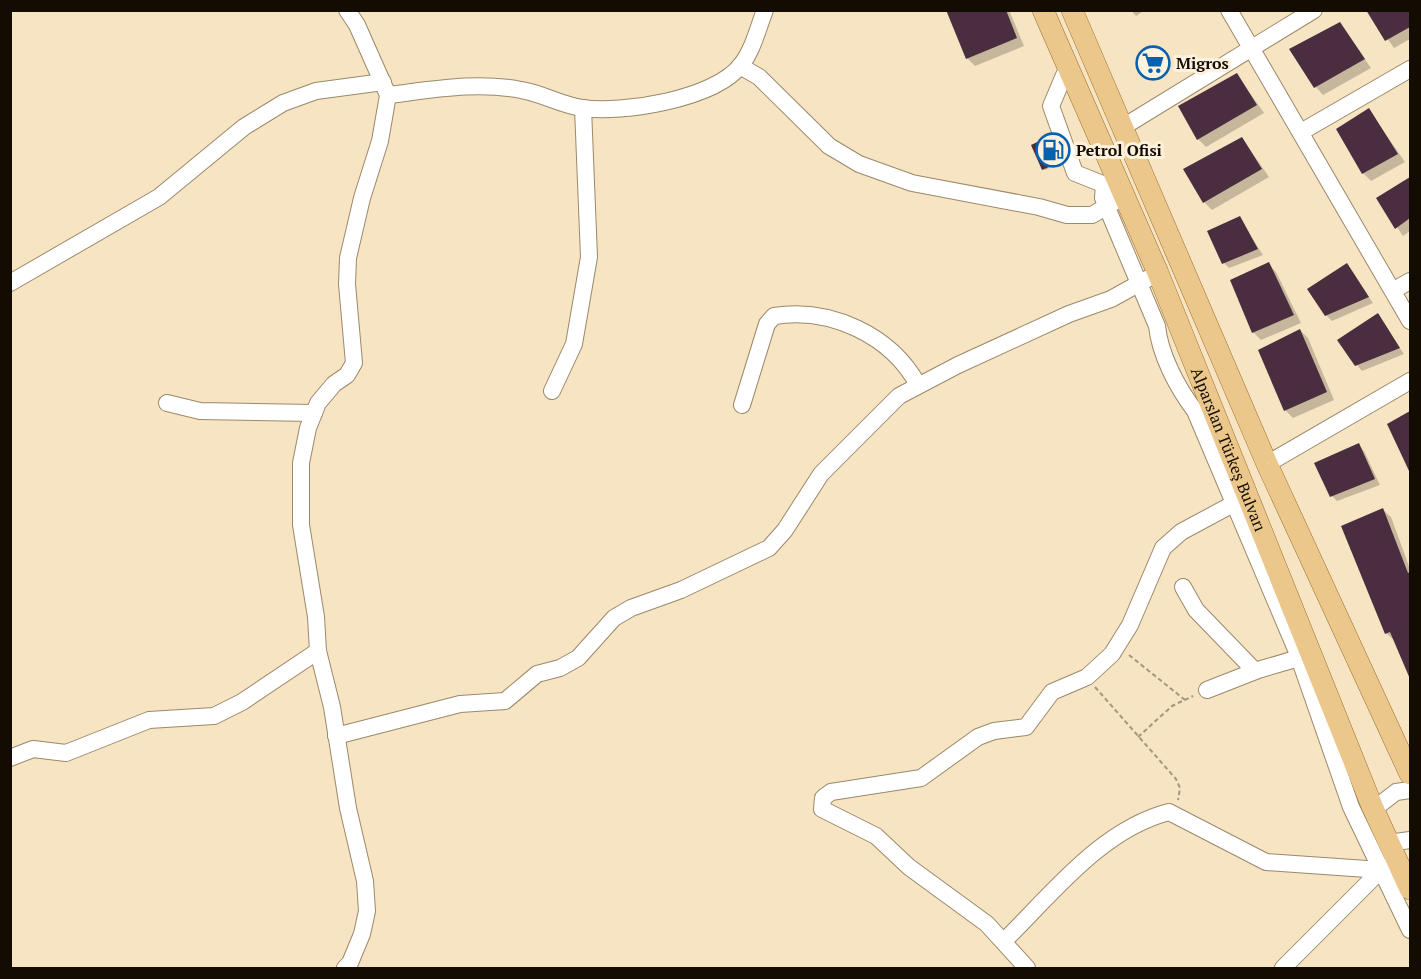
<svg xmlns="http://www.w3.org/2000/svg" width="1421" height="979" viewBox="0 0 1421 979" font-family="'PT Serif',serif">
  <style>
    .shadow { fill: #0003 }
    .building { fill: #4a2e3f }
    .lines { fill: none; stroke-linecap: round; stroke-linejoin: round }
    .minor-casing { stroke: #9a896a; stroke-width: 18 }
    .major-casing { stroke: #986e2a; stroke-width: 22 }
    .path { stroke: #a5967e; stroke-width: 2; stroke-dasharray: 4.5 3; stroke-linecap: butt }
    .minor { stroke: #fff; stroke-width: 16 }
    .major { stroke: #ecc78c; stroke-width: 21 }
    .labels { text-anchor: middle; stroke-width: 6; stroke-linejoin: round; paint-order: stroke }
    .poi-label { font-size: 16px; font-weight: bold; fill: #120c03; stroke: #fef2de; text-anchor: start }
    .street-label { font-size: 16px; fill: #120c03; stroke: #fef2de }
  </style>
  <rect width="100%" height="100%" fill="#f7e4c3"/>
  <!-- shadow -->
  <g class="shadow">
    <polygon points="948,10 1009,10 1024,46 975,66 967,58"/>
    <polygon points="1131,10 1145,10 1136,16"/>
    <polygon points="1368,10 1410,10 1410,39 1394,48"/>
    <polygon points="1340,24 1371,68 1323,95 1316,87"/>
    <polygon points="1237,75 1264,113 1206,147 1198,139"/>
    <polygon points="1369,110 1405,162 1371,181 1363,173"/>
    <polygon points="1050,137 1060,163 1045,170 1044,169"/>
    <polygon points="1242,138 1269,177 1212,210 1204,202"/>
    <polygon points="1410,178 1410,231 1403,236 1378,199"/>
    <polygon points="1239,218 1263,255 1229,268 1224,263"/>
    <polygon points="1268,264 1276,272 1301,323 1261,340 1253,332"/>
    <polygon points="1347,265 1373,303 1332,321 1326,315"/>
    <polygon points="1377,315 1404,354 1362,371 1357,365"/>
    <polygon points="1300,330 1308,338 1334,400 1293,418 1285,410"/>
    <polygon points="1410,413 1410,470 1389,424"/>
    <polygon points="1358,445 1364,451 1380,485 1337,501 1332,496"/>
    <polygon points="1383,510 1391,517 1410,569 1410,675 1395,641 1386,633"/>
  </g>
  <!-- building -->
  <g class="building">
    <polygon points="946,10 1006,10 1017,38 966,59"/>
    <polygon points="1366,10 1410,10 1410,27 1385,41"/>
    <polygon points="1340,22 1365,59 1314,88 1289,49"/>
    <polygon points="1237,73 1257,105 1197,140 1178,106"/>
    <polygon points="1369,108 1398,154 1362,174 1336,129"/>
    <polygon points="1050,136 1060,162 1042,170 1031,145"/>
    <polygon points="1242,137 1262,169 1203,203 1183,169"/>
    <polygon points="1410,177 1410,218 1395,229 1376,198"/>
    <polygon points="1240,216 1258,249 1222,264 1207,231"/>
    <polygon points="1269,262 1294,315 1252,333 1230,280"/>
    <polygon points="1347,263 1369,297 1325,316 1307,289"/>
    <polygon points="1378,313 1400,348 1355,366 1337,340"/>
    <polygon points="1300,329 1327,392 1284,411 1258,350"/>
    <polygon points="1410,411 1410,473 1387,424"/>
    <polygon points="1359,443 1375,479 1330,497 1314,463"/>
    <polygon points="1383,508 1408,573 1410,572 1410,679 1390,632 1385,634 1341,526"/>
  </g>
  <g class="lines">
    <defs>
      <g id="minor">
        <polyline points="1229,10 1410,321"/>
        <polyline points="740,66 759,77 829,146 859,164 912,183 1039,207 1067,215 1092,215 1116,201"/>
        <polyline points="1068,66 1051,106 1075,173 1113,188"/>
        <path d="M388,95C431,90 477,81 521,90C541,93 561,105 582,108C622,114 715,99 741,65C753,50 758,28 765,10"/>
        <polyline points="1123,127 1314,10"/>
        <polyline points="1301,132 1410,69"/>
        <path d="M1104,185L1103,198L1157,326C1160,355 1177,387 1195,411L1297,652L1351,807L1410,930"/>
        <polyline points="10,283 159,197 244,127 283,103 316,91 383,82"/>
        <polyline points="1394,290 1410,281"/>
        <polyline points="552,391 574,344 589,257 583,108"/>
        <polyline points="167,403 200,411 314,413"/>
        <path d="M742,405L767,324L774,316C830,307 891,335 918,385"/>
        <polyline points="1267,464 1410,381"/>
        <polyline points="1183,587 1196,610 1255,671"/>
        <polyline points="1207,690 1258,670 1299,658"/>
        <polyline points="336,736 460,704 505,701 537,674 560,668 578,658 614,618 631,608 681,590 769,548 785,530 821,474 899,396 958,365 1069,314 1111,299 1158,273"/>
        <polyline points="10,758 33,749 66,753 149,720 214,716 242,702 318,651"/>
        <polyline points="1374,809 1396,792 1410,790"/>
        <polyline points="1388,843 1410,840"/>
        <path d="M1004,941C1052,894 1102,829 1169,812L1266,862L1381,870L1389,866"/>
        <polyline points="345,968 350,963 362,934 367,911 365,881 348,808 332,707 318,651 316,617 301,525 301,463 308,428 318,403 334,384 347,375 354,363 347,284 348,258 362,198 380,141 388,95 357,25 347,10"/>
        <polyline points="1027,968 987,924 909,867 876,836 822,809 823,798 831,792 921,778 978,737 994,731 1026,727 1052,692 1087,677 1112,654 1130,625 1163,548 1181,532 1248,496"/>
        <polyline points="1283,968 1381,870"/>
      </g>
      <g id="major">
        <path id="s1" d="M1043,10L1158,273L1372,806L1410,889"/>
        <polyline points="1072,10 1267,464 1410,774"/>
      </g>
    </defs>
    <!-- minor casing -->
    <use href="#minor" class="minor-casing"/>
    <!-- major casing -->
    <use href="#major" class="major-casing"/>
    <!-- path -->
    <g class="path">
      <polyline points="1129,655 1185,700"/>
      <polyline points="1095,687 1176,779 1180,788 1178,800"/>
      <polyline points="1138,737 1172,706 1193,696"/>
    </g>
    <!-- minor -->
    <use href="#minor" class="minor"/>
    <!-- major -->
    <use href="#major" class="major"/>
  </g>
  <!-- icons -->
  <defs>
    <symbol id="supermarket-ring" viewBox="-11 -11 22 22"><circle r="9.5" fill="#fef2de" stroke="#0761af" stroke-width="1.5"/><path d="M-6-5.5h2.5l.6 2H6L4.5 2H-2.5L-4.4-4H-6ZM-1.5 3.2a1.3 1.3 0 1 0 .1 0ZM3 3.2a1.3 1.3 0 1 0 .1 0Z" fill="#0761af"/></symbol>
    <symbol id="fuel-ring" viewBox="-11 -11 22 22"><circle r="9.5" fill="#fef2de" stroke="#0761af" stroke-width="1.5"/><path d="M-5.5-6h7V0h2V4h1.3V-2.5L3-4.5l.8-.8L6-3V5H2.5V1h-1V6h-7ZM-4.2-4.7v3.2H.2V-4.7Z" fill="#0761af"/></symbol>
  </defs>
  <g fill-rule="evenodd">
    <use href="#supermarket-ring" x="1134" y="44" width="38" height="38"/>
    <use href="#fuel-ring" x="1034" y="131" width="38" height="38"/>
  </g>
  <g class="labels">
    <!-- poi labels -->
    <g class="poi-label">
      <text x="1176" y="69">Migros</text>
      <text x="1076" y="156">Petrol Ofisi</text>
    </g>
    <!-- street labels -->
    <g class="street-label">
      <text dy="6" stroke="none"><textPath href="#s1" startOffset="477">Alparslan Türkeş Bulvarı</textPath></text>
    </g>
  </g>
  <!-- border -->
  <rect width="1421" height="979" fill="none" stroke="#120c03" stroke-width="24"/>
</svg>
